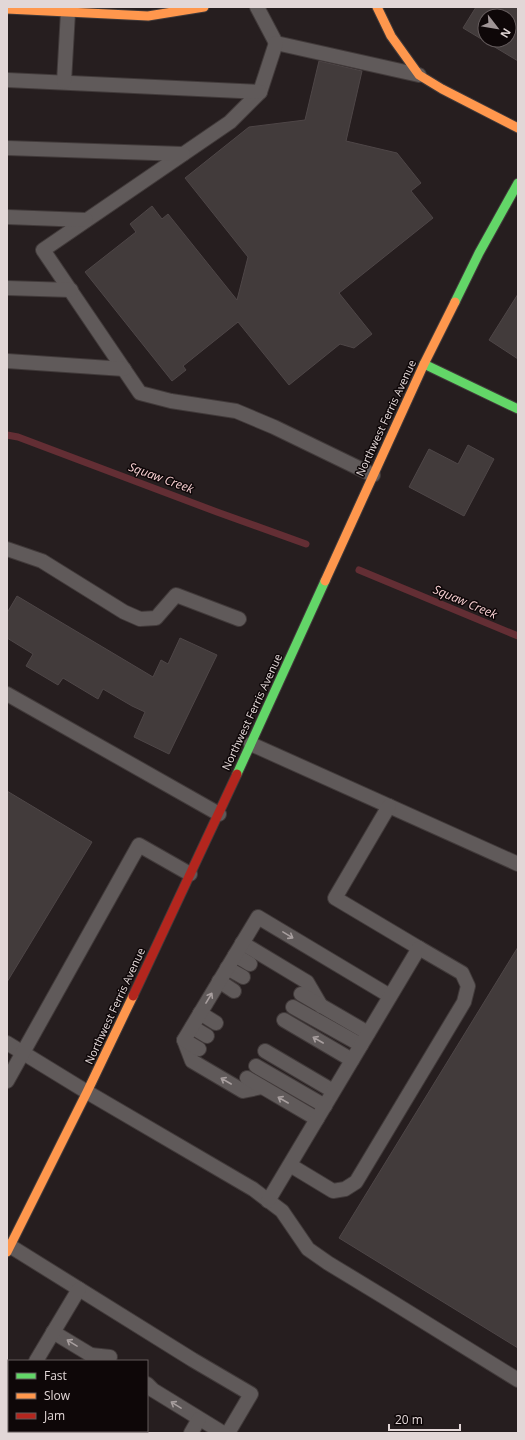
<svg xmlns="http://www.w3.org/2000/svg" width="525" height="1440" viewBox="0 0 525 1440" font-family="'Open Sans',sans-serif">
  <style>
    .lines { fill: none; stroke-linecap: round; stroke-linejoin: round }
    .stream { stroke: #632e34; stroke-width: 7 }
    .building { fill: #423b3b; stroke: #4e4647; fill-rule: evenodd }
    .lane-casing { stroke: #413a3a; stroke-width: 16 }
    .fast-casing { stroke: #413a3a; stroke-width: 11 }
    .slow-casing { stroke: #413a3a; stroke-width: 11 }
    .jam-casing { stroke: #413a3a; stroke-width: 11 }
    .lane { stroke: #605a5a; stroke-width: 14 }
    .fast { stroke: #63d668; stroke-width: 9 }
    .slow { stroke: #ff974d; stroke-width: 9 }
    .jam { stroke: #b3261e; stroke-width: 9 }
    .oneway { stroke: #a89f9f }
    .labels { text-anchor: middle; stroke-width: 3; stroke-linejoin: round; paint-order: stroke }
    .street-label { font-size: 11px; fill: #e2d7d7; stroke: #0e0708 }
    .water-label { font-size: 12px; font-style: italic; fill: #fad2d4; stroke: #0e0708 }
  </style>
  <rect width="100%" height="100%" fill="#261e1f"/>
  <g class="lines">
    <!-- stream -->
    <g class="stream">
      <polyline points="7,435 18,437 217,512 306,544"/>
      <polyline points="359,570 518,636"/>
    </g>
  </g>
  <!-- building -->
  <g class="building">
    <path d="M476,7H518V61L463,28ZM485,16H509V40H485Z"/>
    <polygon points="319,61 362,71 346,141 397,153 421,183 411,191 433,218 339,293 372,334 354,348 340,344 289,385 238,322 183,366 186,370 172,381 85,272 136,232 130,224 152,206 162,219 168,214 237,300 248,257 185,178 249,127 305,120"/>
    <polygon points="518,294 518,359 489,340"/>
    <polygon points="468,445 494,459 464,516 409,487 429,449 458,464"/>
    <polygon points="17,596 153,677 161,660 168,664 180,638 217,655 169,754 134,737 145,712 132,706 103,689 98,699 63,678 58,685 26,666 33,654 7,638 7,613"/>
    <polygon points="7,791 92,842 7,982"/>
    <polygon points="518,947 518,1348 339,1238"/>
  </g>
  <g class="lines">
    <defs>
      <g id="lane">
        <polyline points="257,7 276,43 419,75"/>
        <polyline points="276,43 260,92 230,122 43,250 140,393 171,401 236,411 274,427 373,475"/>
        <polyline points="7,80 260,92"/>
        <polyline points="64,82 68,12"/>
        <polyline points="7,148 183,154"/>
        <polyline points="7,217 86,220"/>
        <polyline points="7,288 71,290"/>
        <polyline points="7,361 124,369"/>
        <polyline points="7,549 42,561 124,612 140,619 156,618 176,595 239,619"/>
        <polyline points="7,694 219,814"/>
        <polyline points="251,744 518,864"/>
        <polyline points="389,806 335,898 419,948"/>
        <polyline points="242,943 307,982 321,1006"/>
        <polyline points="235,955 250,964"/>
        <polyline points="227,968 243,977"/>
        <polyline points="219,981 234,991"/>
        <polyline points="301,994 368,1033"/>
        <polyline points="293,1007 361,1045"/>
        <polyline points="200,1013 216,1023"/>
        <polyline points="284,1020 352,1060"/>
        <polyline points="192,1027 207,1036"/>
        <polyline points="184,1040 192,1061 243,1091 262,1087"/>
        <polyline points="7,1043 87,1092 253,1189 282,1211 308,1249 328,1263 384,1297 518,1380"/>
        <polyline points="199,1049 184,1040 258,917 390,996"/>
        <polyline points="265,1051 333,1091"/>
        <polyline points="256,1066 325,1106"/>
        <polyline points="247,1078 317,1119"/>
        <polyline points="7,1081 139,845 190,874"/>
        <path d="M268,1201C318,1116 369,1032 419,948L462,973L468,986L464,1002L356,1182L345,1189L333,1191L290,1165"/>
        <polyline points="10,1246 193,1360 251,1394 228,1433"/>
        <polyline points="53,1332 91,1355 95,1361"/>
        <polyline points="91,1355 110,1357"/>
        <polyline points="36,1361 79,1289"/>
        <polyline points="147,1384 153,1390 223,1433"/>
        <polyline points="35,1431 38,1433"/>
        <polyline points="191,1433 199,1419"/>
      </g>
      <g id="fast">
        <polyline points="455,302 479,253 518,183"/>
        <polyline points="424,364 518,409"/>
        <polyline points="237,774 325,581"/>
      </g>
      <g id="slow">
        <polyline points="377,7 391,36 419,75 442,89 518,128"/>
        <polyline points="7,9 148,16 204,7"/>
        <polyline points="325,581 424,364 455,302"/>
        <polyline points="7,1252 87,1092 133,996"/>
      </g>
      <polyline id="jam" points="133,996 237,774"/>
    </defs>
    <!-- lane casing -->
    <use href="#lane" class="lane-casing"/>
    <!-- fast casing -->
    <use href="#fast" class="fast-casing"/>
    <!-- slow casing -->
    <use href="#slow" class="slow-casing"/>
    <!-- jam casing -->
    <use href="#jam" class="jam-casing"/>
    <!-- lane -->
    <use href="#lane" class="lane"/>
    <!-- fast -->
    <use href="#fast" class="fast"/>
    <!-- slow -->
    <use href="#slow" class="slow"/>
    <!-- jam -->
    <use href="#jam" class="jam"/>
  </g>
  <!-- one-way arrows -->
  <defs><path id="oneway-shaft" d="M-6 0H5M1.5-3L5.5 0L1.5 3" fill="none" stroke-width="1.6" stroke-linecap="round" stroke-linejoin="round"/></defs>
  <g class="oneway">
    <use href="#oneway-shaft" transform="translate(288 935) rotate(31)"/>
    <use href="#oneway-shaft" transform="translate(209 998) rotate(-59)"/>
    <use href="#oneway-shaft" transform="translate(318 1040) rotate(-150)"/>
    <use href="#oneway-shaft" transform="translate(226 1081) rotate(-150)"/>
    <use href="#oneway-shaft" transform="translate(283 1100) rotate(-150)"/>
    <use href="#oneway-shaft" transform="translate(72 1343) rotate(-148)"/>
    <use href="#oneway-shaft" transform="translate(176 1405) rotate(-148)"/>
  </g>
  <g class="labels">
    <!-- street labels -->
    <g class="street-label">
      <text transform="translate(386 418) rotate(-65)" y="4">Northwest Ferris Avenue</text>
      <text transform="translate(252 712) rotate(-65)" y="4">Northwest Ferris Avenue</text>
      <text transform="translate(115 1006) rotate(-65)" y="4">Northwest Ferris Avenue</text>
    </g>
    <!-- water labels -->
    <g class="water-label">
      <text transform="translate(161 478) rotate(20)" y="4">Squaw Creek</text>
      <text transform="translate(465 602) rotate(23)" y="4">Squaw Creek</text>
    </g>
  </g>
  <!-- border -->
  <rect width="525" height="1440" fill="none" stroke="#e2d7d7" stroke-width="16"/>
  <!-- legend -->
  <rect x="8" y="1360" width="140" height="72" fill="#0e0708" stroke="#635a5b"/>
  <rect x="16" y="1373" width="20" height="6" fill="#63d668" stroke="#635a5b"/>
  <text x="44" y="1380" font-size="12" fill="#e2d7d7">Fast</text>
  <rect x="16" y="1393" width="20" height="6" fill="#ff974d" stroke="#635a5b"/>
  <text x="44" y="1400" font-size="12" fill="#e2d7d7">Slow</text>
  <rect x="16" y="1413" width="20" height="6" fill="#b3261e" stroke="#635a5b"/>
  <text x="44" y="1420" font-size="12" fill="#e2d7d7">Jam</text>
  <!-- north arrow -->
  <g transform="translate(497 28) rotate(121)"><circle r="19" fill="#0e0708" stroke="#635a5b"/>
  <path d="M0-3L7 15L0 10L-7 15Z" fill="#a09697"/>
  <text y="-6" font-size="11" font-weight="bold" text-anchor="middle" fill="#e2d7d7">N</text>
  </g>
  <!-- scale -->
  <path d="M389 1424v6h71v-6" fill="none" stroke="#e2d7d7" stroke-width="2"/>
  <text x="395" y="1424" font-size="12" fill="#e2d7d7" stroke="#0e0708" stroke-width="3" paint-order="stroke">20 m</text>
</svg>
